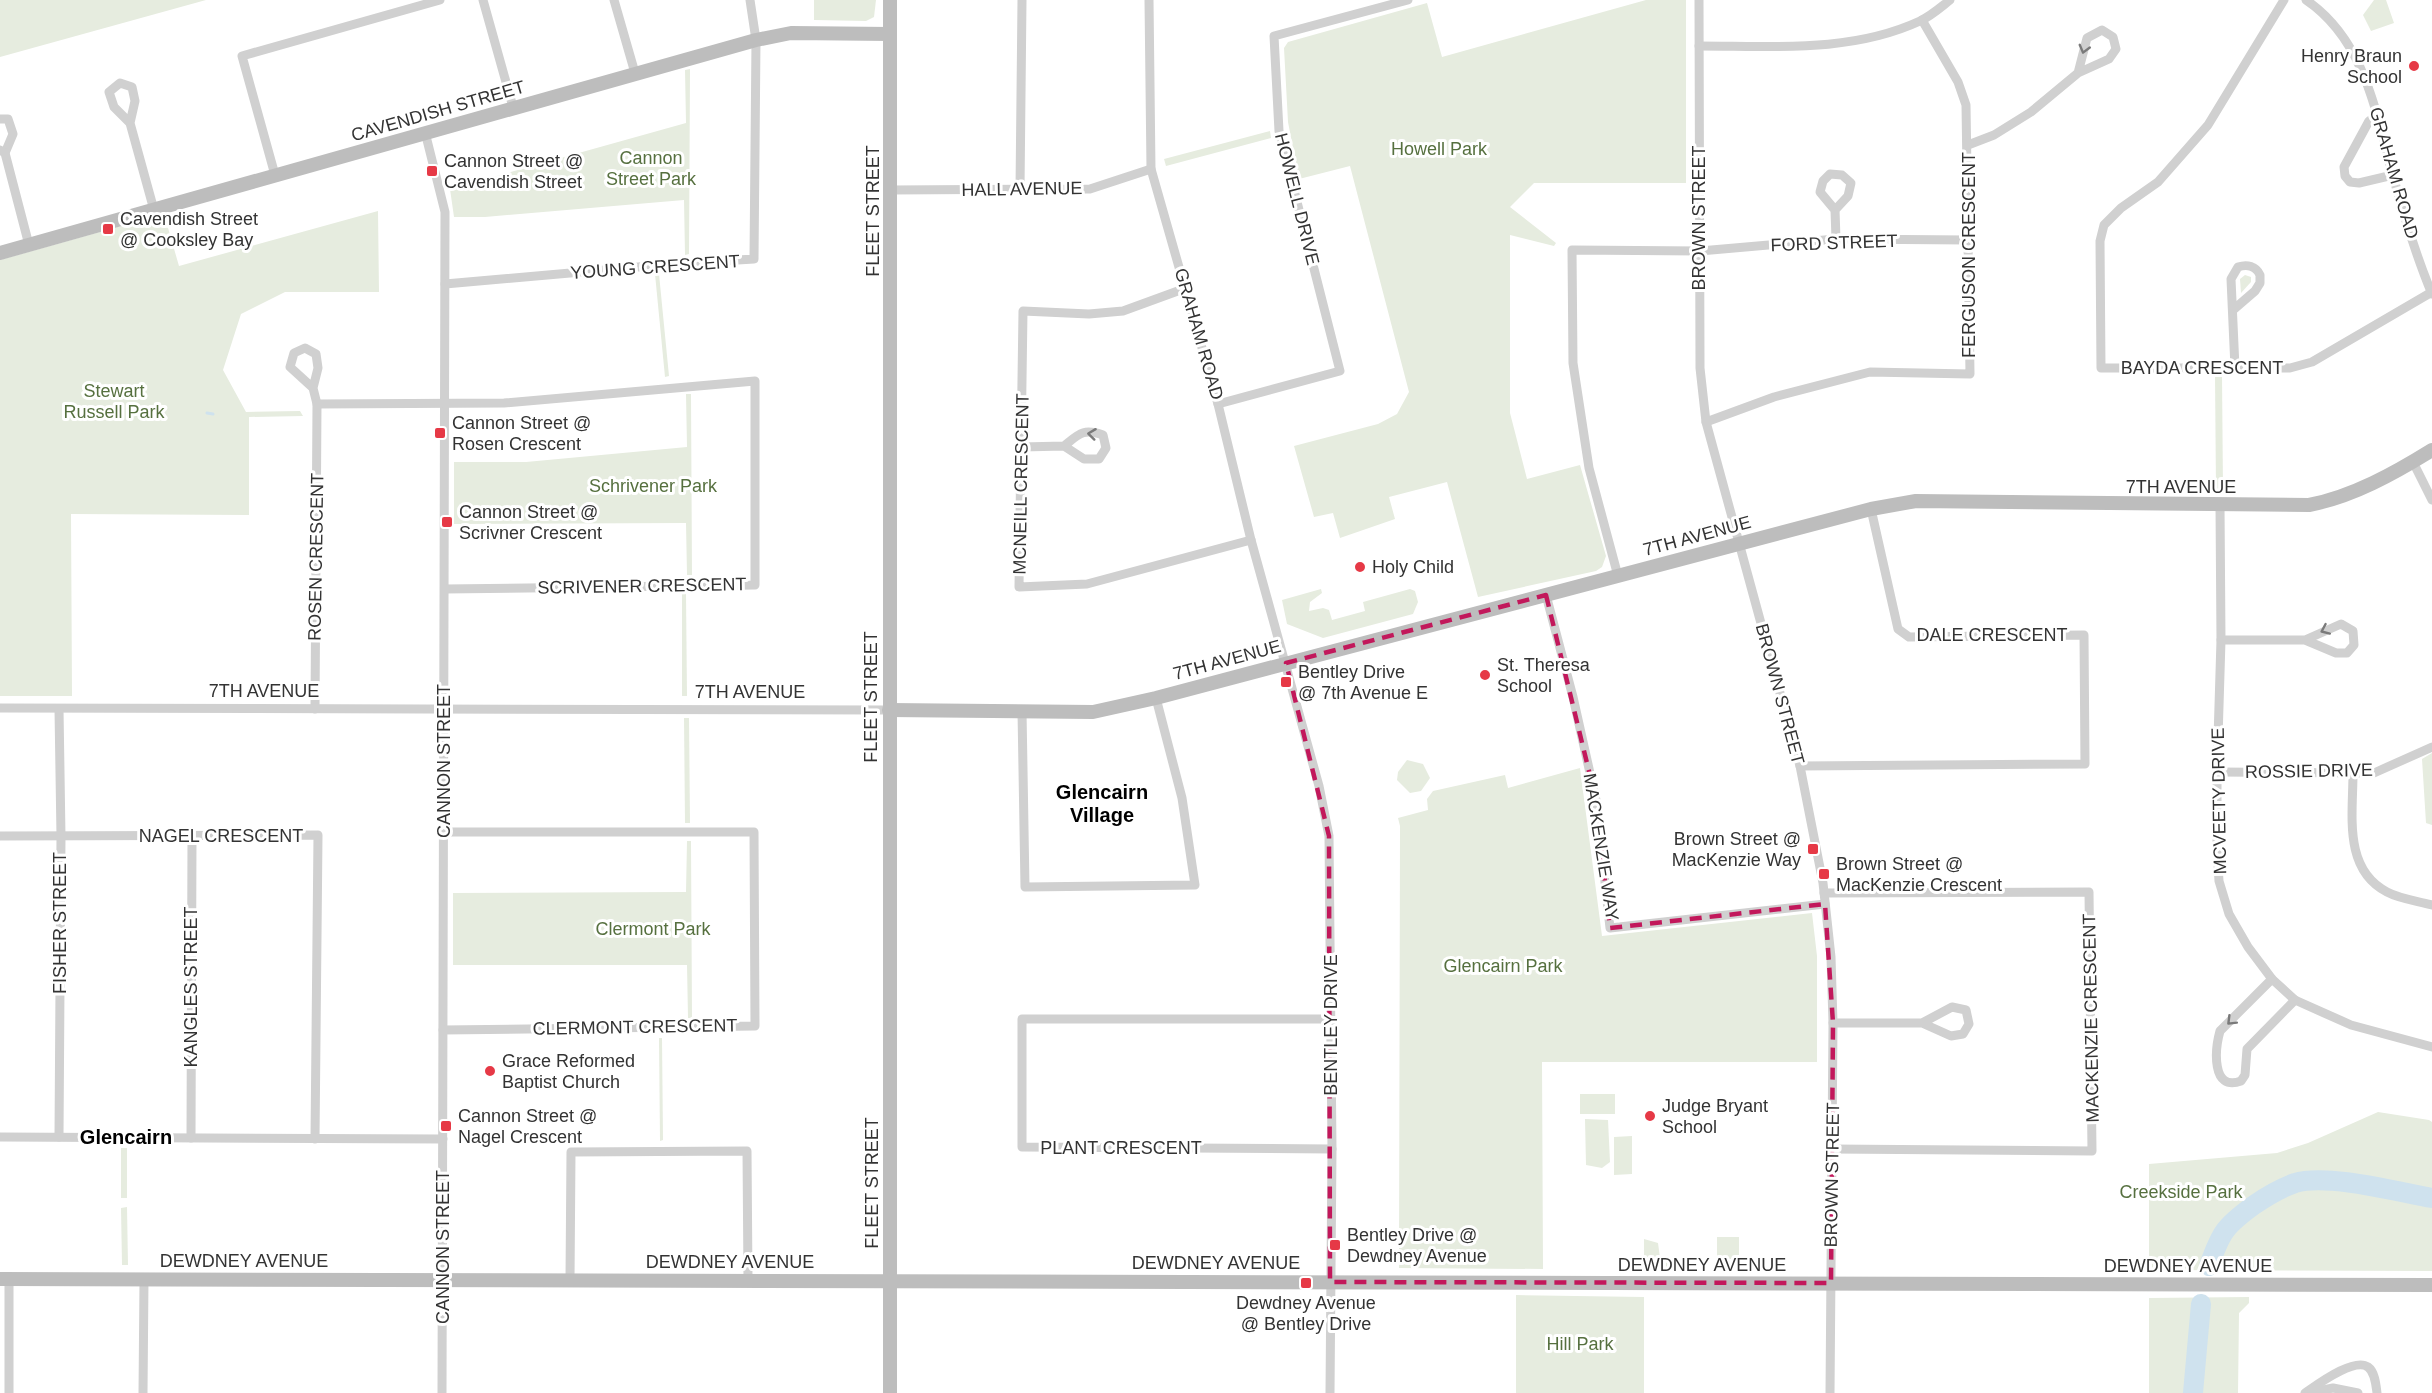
<svg xmlns="http://www.w3.org/2000/svg" width="2432" height="1393" viewBox="0 0 2432 1393" font-family="Arial,sans-serif">
  <style>
    .green { fill: #e6ecdf }
    .lines { fill: none; stroke-linecap: round; stroke-linejoin: round }
    .stream { stroke: #cfe2ee; stroke-width: 3 }
    .river { stroke: #cfe2ee; stroke-width: 20 }
    .street { stroke: #d0d0d0; stroke-width: 9 }
    .secondary { stroke: #bdbdbd; stroke-width: 14 }
    .oneway { stroke: #7a7a7a }
    .marked { fill: none; stroke: #c2185b; stroke-width: 4.5; stroke-dasharray: 12 8; stroke-linejoin: round }
    .poi-dot { fill: #e63946; stroke: #fff; stroke-width: 2 }
    .labels { text-anchor: middle; stroke-width: 6; stroke-linejoin: round; paint-order: stroke }
    .poi-label { font-size: 18px; fill: #333; stroke: #fff; text-anchor: start }
    .street-label { font-size: 18px; fill: #333; stroke: #fff }
    .park-label { font-size: 18px; fill: #56703f; stroke: #fff }
    .neighbourhood-label { font-size: 20px; font-weight: bold; fill: #000; stroke: #fff }
  </style>
  <rect width="100%" height="100%" fill="#fff"/>
  <!-- green -->
  <g class="green">
    <polygon points="0,0 206,0 0,57"/>
    <polygon points="814,0 876,0 874,17 866,21 814,20"/>
    <polygon points="1646,0 1686,0 1686,183 1534,183 1510,207 1556,243 1554,246 1510,235 1510,413 1527,479 1580,465 1606,556 1602,567 1596,571 1478,597 1447,482 1389,497 1395,519 1340,538 1333,513 1314,517 1294,446 1378,424 1397,414 1409,392 1350,166 1299,179 1288,122 1284,48 1288,42 1427,3 1442,57"/>
    <polygon points="2374,0 2386,0 2394,23 2371,31 2363,15"/>
    <polygon points="690,69 689,254 685,255 684,200 485,217 454,217 450,189 686,123 685,70"/>
    <polygon points="1270,131 1271,138 1166,166 1164,159"/>
    <polygon points="378,211 379,292 285,292 241,314 223,370 246,412 300,411 303,416 249,417 249,515 71,514 72,696 0,696 0,260 164,214 179,266"/>
    <polygon points="655,274 659,274 669,376 665,377"/>
    <polygon points="2245,275 2251,277 2251,282 2241,293 2240,279"/>
    <polygon points="2215,376 2222,376 2223,491 2216,491"/>
    <polygon points="686,394 691,394 692,575 687,575 686,523 454,524 454,462 526,462 687,447"/>
    <polygon points="1321,589 1322,593 1310,602 1309,611 1323,608 1329,610 1332,620 1365,611 1363,602 1410,589 1415,591 1418,602 1413,614 1323,638 1287,624 1282,600"/>
    <polygon points="682,594 686,594 687,696 682,696"/>
    <polygon points="684,718 689,718 690,823 685,823"/>
    <polygon points="2432,753 2432,825 2426,823 2422,759"/>
    <polygon points="1407,760 1423,764 1430,778 1421,791 1410,793 1397,780 1398,772"/>
    <polygon points="1580,768 1602,936 1812,913 1817,956 1817,1062 1542,1062 1543,1269 1399,1268 1400,826 1398,818 1428,810 1427,799 1433,791 1505,775 1508,788"/>
    <polygon points="687,841 691,841 692,1018 688,1018 687,965 453,965 453,893 686,892"/>
    <polygon points="659,1038 662,1038 663,1140 660,1141"/>
    <rect x="1580" y="1094" width="35" height="20"/>
    <polygon points="2378,1112 2429,1120 2432,1122 2432,1271 2149,1270 2149,1164 2277,1153 2308,1143"/>
    <polygon points="1585,1119 1608,1120 1610,1162 1602,1168 1586,1165"/>
    <polygon points="1632,1136 1632,1174 1614,1175 1614,1137"/>
    <rect x="121" y="1148" width="6" height="50"/>
    <polygon points="127,1207 128,1265 122,1265 121,1208"/>
    <rect x="1717" y="1237" width="22" height="22"/>
    <polygon points="1644,1239 1658,1243 1660,1258 1687,1262 1690,1269 1644,1269"/>
    <polygon points="1516,1295 1644,1297 1644,1393 1516,1393"/>
    <polygon points="2249,1297 2249,1303 2239,1313 2238,1393 2149,1393 2149,1298"/>
  </g>
  <g class="lines">
    <!-- stream -->
    <polyline class="stream" points="207,413 213,414"/>
    <!-- river -->
    <g class="river">
      <path d="M2209,1266C2221,1232 2225,1226 2254,1205C2267,1196 2281,1188 2295,1183C2327,1173 2398,1192 2432,1198"/>
      <polyline points="2193,1393 2201,1304"/>
    </g>
    <!-- street -->
    <g class="street">
      <polyline points="483,0 513,107"/>
      <polyline points="614,0 635,73"/>
      <polyline points="1149,0 1151,169 1218,404 1251,540 1319,786 1329,836 1332,1149 1330,1393"/>
      <polyline points="1699,0 1700,368 1706,422 1800,766 1823,883 1831,957 1833,1023 1830,1393"/>
      <polyline points="2284,0 2208,125 2158,182 2121,208 2104,225 2100,241 2101,368 2290,368 2312,362 2432,292"/>
      <path d="M2306,0C2365,40 2376,113 2393,176C2404,216 2416,256 2432,294"/>
      <path d="M1699,46C1773,46 1851,53 1920,21C1931,16 1941,7 1950,0"/>
      <polyline points="2377,115 2369,121 2344,167 2345,176 2350,182 2359,183 2393,175"/>
      <polyline points="0,119 8,119 13,134 5,153"/>
      <polyline points="130,123 135,101 132,87 120,83 109,92 114,107 130,123 154,210"/>
      <polyline points="425,132 445,212 442,1393"/>
      <polyline points="1968,145 1994,135 2031,112 2078,73 2109,59 2116,49 2113,37 2102,30 2087,38 2078,73"/>
      <polyline points="0,150 5,153 29,245"/>
      <polyline points="275,175 242,56 440,0"/>
      <polyline points="1020,189 1022,0"/>
      <polyline points="891,190 1090,189 1151,169"/>
      <polyline points="1835,210 1848,196 1851,183 1842,175 1830,174 1823,181 1820,192 1835,210 1836,239"/>
      <polyline points="445,284 672,264 754,259 756,40 750,0"/>
      <polyline points="1186,288 1123,311 1089,314 1023,311 1019,587 1087,584 1251,540"/>
      <path d="M2233,310L2255,291L2260,283V275C2256,266 2247,264 2238,267L2231,279L2235,368"/>
      <polyline points="313,388 290,367 294,353 305,348 316,354 318,368 313,388 317,404 315,709"/>
      <polyline points="317,404 504,403 755,381 755,585 445,589"/>
      <polyline points="1218,404 1340,371 1279,131 1274,36 1408,0"/>
      <polyline points="1706,422 1774,397 1870,372 1970,374 1966,105 1958,82 1922,20"/>
      <path d="M1022,447L1064,446L1084,459H1099L1106,448L1103,435C1083,428 1079,434 1064,446"/>
      <polyline points="2413,462 2432,500"/>
      <polyline points="2220,505 2221,640 2217,772 2217,849 2219,881 2229,914 2248,947 2272,979 2295,1000 2351,1025 2432,1047"/>
      <polyline points="1618,576 1589,468 1573,363 1572,250 1700,251 1836,239 1969,240"/>
      <polyline points="1546,595 1573,697 1596,800 1610,928 1825,904"/>
      <polyline points="2221,640 2305,640 2341,624 2353,631 2354,645 2347,653 2336,653 2305,640"/>
      <polyline points="0,708 889,710"/>
      <polyline points="59,709 61,836 59,1137"/>
      <polyline points="1022,711 1025,887 1195,885 1182,798 1156,698"/>
      <polyline points="1800,766 2085,764 2084,635 1909,637 1898,629 1871,509"/>
      <polyline points="2217,772 2374,773 2432,747"/>
      <path d="M2353,773C2353,815 2343,869 2387,892C2400,899 2418,901 2432,905"/>
      <polyline points="0,836 318,835 315,1139"/>
      <polyline points="1824,893 2089,892 2092,1151 1832,1149"/>
      <path d="M2272,979L2220,1031C2215,1049 2211,1092 2241,1081L2245,1075L2247,1049L2295,1000"/>
      <polyline points="1330,1019 1022,1019 1022,1147 1332,1149"/>
      <polyline points="1833,1023 1922,1023 1951,1036 1963,1034 1969,1024 1966,1010 1952,1007 1922,1023"/>
      <polyline points="443,1030 755,1026 754,832 444,832"/>
      <polyline points="0,1137 443,1139"/>
      <polyline points="191,1138 192,836"/>
      <polyline points="570,1280 571,1152 747,1151 748,1280"/>
      <polyline points="9,1393 9,1278"/>
      <polyline points="143,1393 144,1279"/>
      <path d="M2305,1393C2317,1385 2354,1357 2368,1367C2375,1372 2376,1385 2377,1393"/>
      <polyline points="2309,1393 2333,1388 2358,1393"/>
    </g>
    <!-- secondary -->
    <g class="secondary">
      <polyline points="0,253 756,40 791,33 890,34"/>
      <path d="M889,710L1093,712L1156,698L1871,509L1916,501L2309,505C2352,497 2395,473 2432,450"/>
      <polyline points="0,1279 2432,1285"/>
      <polyline points="890,1393 890,1"/>
    </g>
  </g>
  <!-- one-way arrows -->
  <defs><path id="oneway-chevron" d="M-2-3.5L2.5 0L-2 3.5" fill="none" stroke-width="1.6" stroke-linecap="round" stroke-linejoin="round" transform="scale(1.5)"/></defs>
  <g class="oneway">
    <use href="#oneway-chevron" transform="translate(2084 49) rotate(105)"/>
    <use href="#oneway-chevron" transform="translate(1092 434) rotate(-173)"/>
    <use href="#oneway-chevron" transform="translate(2325 630) rotate(156)"/>
    <use href="#oneway-chevron" transform="translate(2231 1021) rotate(135)"/>
  </g>
  <!-- marked area -->
  <path class="marked" d="M1546,595L1596,800L1610,928L1825,904L1833,1023L1831,1283L1330,1282L1329,836L1286,663Z"/>
  <!-- markers -->
  <g class="poi-dot">
    <circle cx="2414" cy="66" r="6"/>
    <rect x="426" y="165" width="12" height="12" rx="3"/>
    <rect x="102" y="223" width="12" height="12" rx="3"/>
    <rect x="434" y="427" width="12" height="12" rx="3"/>
    <rect x="441" y="516" width="12" height="12" rx="3"/>
    <circle cx="1360" cy="567" r="6"/>
    <circle cx="1485" cy="675" r="6"/>
    <rect x="1280" y="676" width="12" height="12" rx="3"/>
    <rect x="1807" y="843" width="12" height="12" rx="3"/>
    <rect x="1818" y="868" width="12" height="12" rx="3"/>
    <circle cx="490" cy="1071" r="6"/>
    <circle cx="1650" cy="1116" r="6"/>
    <rect x="440" y="1120" width="12" height="12" rx="3"/>
    <rect x="1329" y="1239" width="12" height="12" rx="3"/>
    <rect x="1300" y="1277" width="12" height="12" rx="3"/>
  </g>
  <g class="labels">
    <!-- poi labels -->
    <g class="poi-label">
      <text x="2402" y="62" text-anchor="end">Henry Braun<tspan x="2402" dy="21">School</tspan></text>
      <text x="444" y="167">Cannon Street @<tspan x="444" dy="21">Cavendish Street</tspan></text>
      <text x="120" y="225">Cavendish Street<tspan x="120" dy="21">@ Cooksley Bay</tspan></text>
      <text x="452" y="429">Cannon Street @<tspan x="452" dy="21">Rosen Crescent</tspan></text>
      <text x="459" y="518">Cannon Street @<tspan x="459" dy="21">Scrivner Crescent</tspan></text>
      <text x="1372" y="573">Holy Child</text>
      <text x="1497" y="671">St. Theresa<tspan x="1497" dy="21">School</tspan></text>
      <text x="1298" y="678">Bentley Drive<tspan x="1298" dy="21">@ 7th Avenue E</tspan></text>
      <text x="1801" y="845" text-anchor="end">Brown Street @<tspan x="1801" dy="21">MacKenzie Way</tspan></text>
      <text x="1836" y="870">Brown Street @<tspan x="1836" dy="21">MacKenzie Crescent</tspan></text>
      <text x="502" y="1067">Grace Reformed<tspan x="502" dy="21">Baptist Church</tspan></text>
      <text x="1662" y="1112">Judge Bryant<tspan x="1662" dy="21">School</tspan></text>
      <text x="458" y="1122">Cannon Street @<tspan x="458" dy="21">Nagel Crescent</tspan></text>
      <text x="1347" y="1241">Bentley Drive @<tspan x="1347" dy="21">Dewdney Avenue</tspan></text>
      <text x="1306" y="1309" text-anchor="middle">Dewdney Avenue<tspan x="1306" dy="21">@ Bentley Drive</tspan></text>
    </g>
    <!-- street labels -->
    <g class="street-label">
      <text transform="translate(438 111) rotate(-16)" y="6">CAVENDISH STREET</text>
      <text transform="translate(2394 173) rotate(74)" y="6">GRAHAM ROAD</text>
      <text transform="translate(1022 189) rotate(-1)" y="6">HALL AVENUE</text>
      <text transform="translate(1297 199) rotate(76)" y="6">HOWELL DRIVE</text>
      <text transform="translate(873 211) rotate(-90)" y="6">FLEET STREET</text>
      <text transform="translate(1699 218) rotate(-90)" y="6">BROWN STREET</text>
      <text transform="translate(1834 243) rotate(-2)" y="6">FORD STREET</text>
      <text transform="translate(1969 255) rotate(-90)" y="6">FERGUSON CRESCENT</text>
      <text transform="translate(655 267) rotate(-4)" y="6">YOUNG CRESCENT</text>
      <text transform="translate(1199 334) rotate(74)" y="6">GRAHAM ROAD</text>
      <text x="2202" y="374">BAYDA CRESCENT</text>
      <text transform="translate(1021 484) rotate(-89)" y="6">MCNEILL CRESCENT</text>
      <text x="2181" y="493">7TH AVENUE</text>
      <text transform="translate(1697 536) rotate(-15)" y="6">7TH AVENUE</text>
      <text transform="translate(316 557) rotate(-89)" y="6">ROSEN CRESCENT</text>
      <text transform="translate(642 586) rotate(-1)" y="6">SCRIVENER CRESCENT</text>
      <text x="1992" y="641">DALE CRESCENT</text>
      <text transform="translate(1227 660) rotate(-15)" y="6">7TH AVENUE</text>
      <text x="264" y="697">7TH AVENUE</text>
      <text x="750" y="698">7TH AVENUE</text>
      <text transform="translate(1780 694) rotate(75)" y="6">BROWN STREET</text>
      <text transform="translate(871 697) rotate(-90)" y="6">FLEET STREET</text>
      <text transform="translate(444 761) rotate(-90)" y="6">CANNON STREET</text>
      <text transform="translate(2309 771) rotate(-1)" y="6">ROSSIE DRIVE</text>
      <text transform="translate(2219 801) rotate(-91)" y="6">MCVEETY DRIVE</text>
      <text x="221" y="842">NAGEL CRESCENT</text>
      <text transform="translate(1601 847) rotate(81)" y="6">MACKENZIE WAY</text>
      <text transform="translate(60 923) rotate(-90)" y="6">FISHER STREET</text>
      <text transform="translate(191 987) rotate(-90)" y="6">KANGLES STREET</text>
      <text transform="translate(2091 1018) rotate(-91)" y="6">MACKENZIE CRESCENT</text>
      <text transform="translate(1331 1025) rotate(-90)" y="6">BENTLEY DRIVE</text>
      <text transform="translate(635 1027) rotate(-1)" y="6">CLERMONT CRESCENT</text>
      <text x="1121" y="1154">PLANT CRESCENT</text>
      <text transform="translate(1832 1175) rotate(-89)" y="6">BROWN STREET</text>
      <text transform="translate(872 1183) rotate(-90)" y="6">FLEET STREET</text>
      <text transform="translate(443 1247) rotate(-90)" y="6">CANNON STREET</text>
      <text x="244" y="1267">DEWDNEY AVENUE</text>
      <text x="730" y="1268">DEWDNEY AVENUE</text>
      <text x="1216" y="1269">DEWDNEY AVENUE</text>
      <text x="1702" y="1271">DEWDNEY AVENUE</text>
      <text x="2188" y="1272">DEWDNEY AVENUE</text>
    </g>
    <!-- park labels -->
    <g class="park-label">
      <text x="1439" y="155">Howell Park</text>
      <text x="651" y="164">Cannon<tspan x="651" dy="21">Street Park</tspan></text>
      <text x="114" y="397">Stewart<tspan x="114" dy="21">Russell Park</tspan></text>
      <text x="653" y="492">Schrivener Park</text>
      <text x="653" y="935">Clermont Park</text>
      <text x="1503" y="972">Glencairn Park</text>
      <text x="2181" y="1198">Creekside Park</text>
      <text x="1580" y="1350">Hill Park</text>
    </g>
    <!-- neighbourhood labels -->
    <g class="neighbourhood-label">
      <text x="1102" y="799">Glencairn<tspan x="1102" dy="23">Village</tspan></text>
      <text x="126" y="1144">Glencairn</text>
    </g>
  </g>
</svg>
